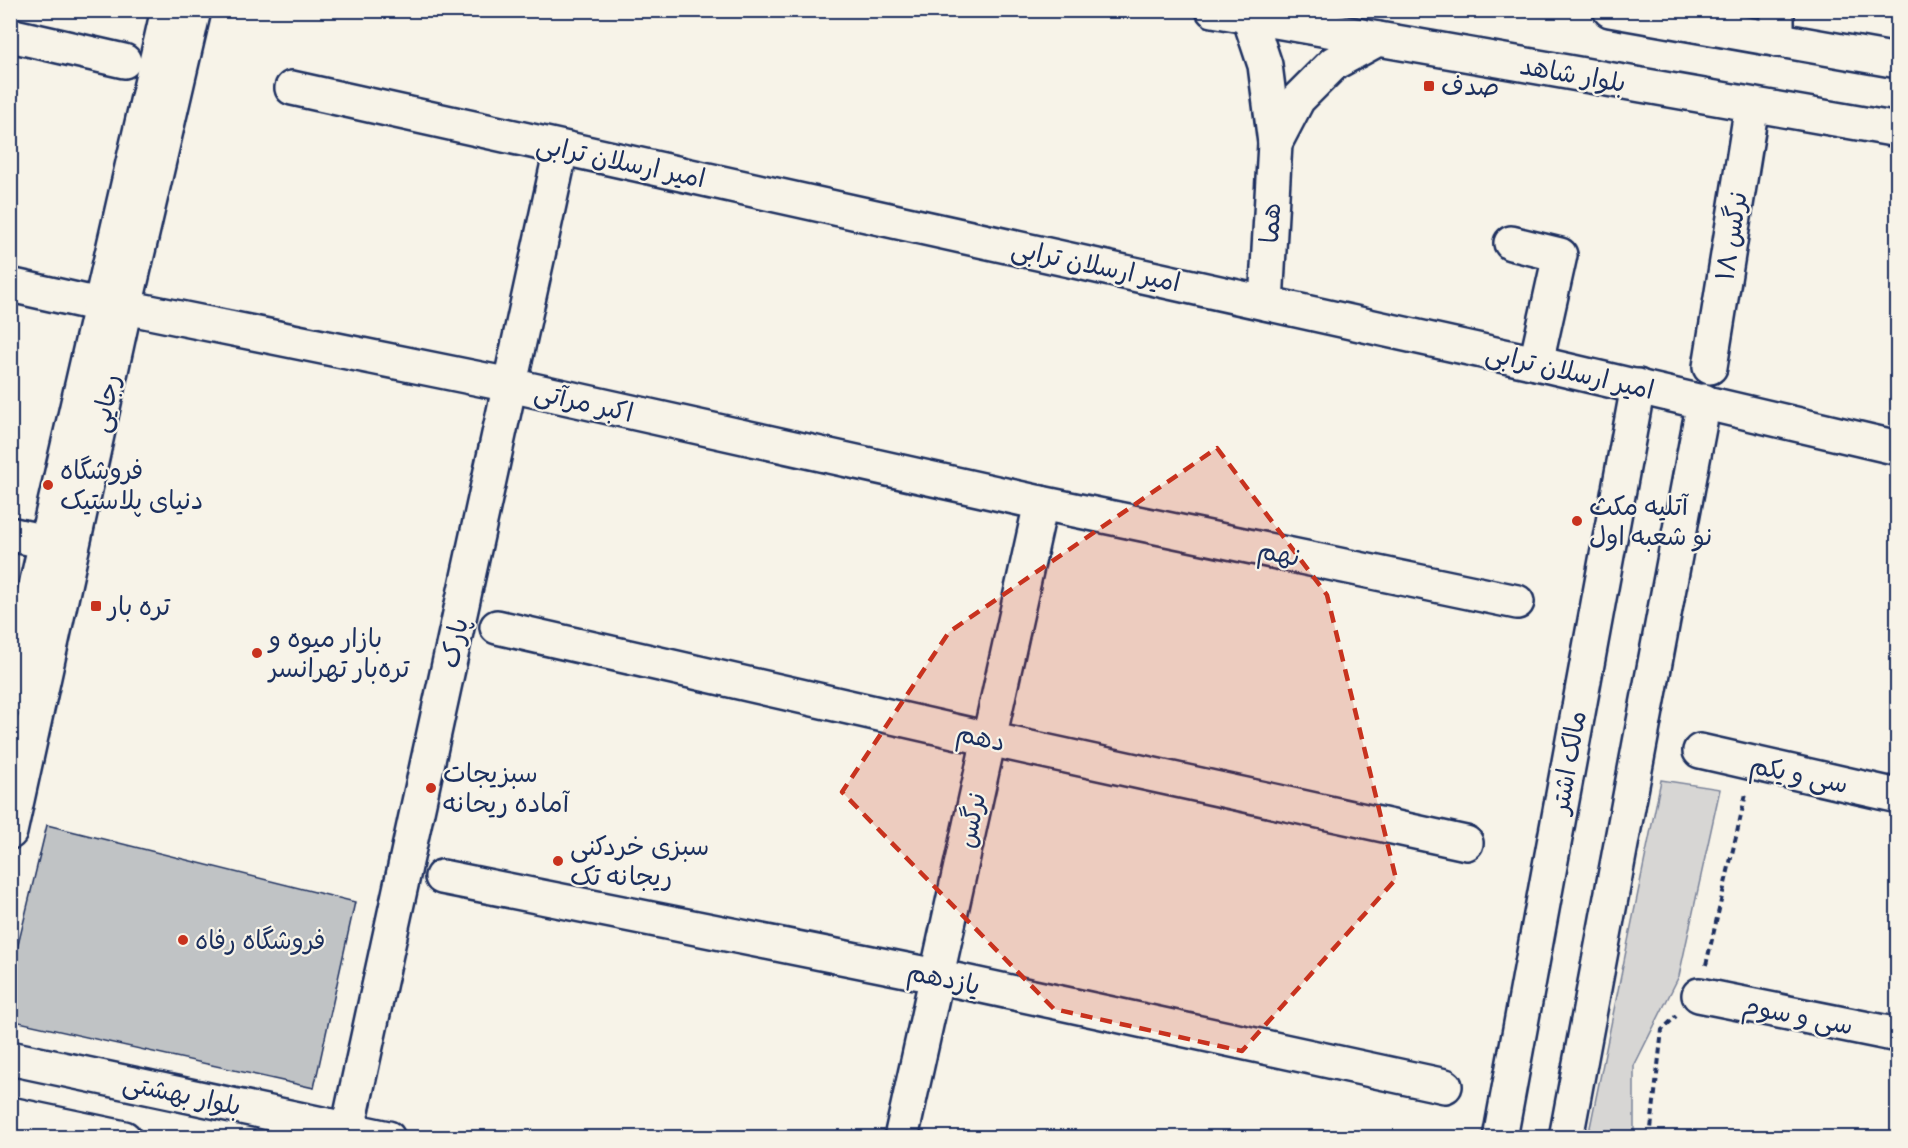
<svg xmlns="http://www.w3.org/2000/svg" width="1908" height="1148" viewBox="0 0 1908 1148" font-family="Caveat,'Playpen Sans Arabic',sans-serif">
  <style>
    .green { fill: #d7d6d4; stroke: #798299; stroke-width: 1.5 }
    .building { fill: #c0c3c5; stroke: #1b2f5e; stroke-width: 1.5 }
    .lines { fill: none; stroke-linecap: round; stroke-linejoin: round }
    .minor-casing { stroke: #1b2f5e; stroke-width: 38 }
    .major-casing { stroke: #1b2f5e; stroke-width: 38 }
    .path { stroke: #1b2f5e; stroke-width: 4; stroke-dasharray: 6 4.5; stroke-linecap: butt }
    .minor { stroke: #f7f3e8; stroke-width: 33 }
    .major { stroke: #f7f3e8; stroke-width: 33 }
    .marked { fill: #c8321e; fill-opacity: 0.2; stroke: #c8321e; stroke-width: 4.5; stroke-dasharray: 12 8; stroke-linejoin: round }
    .poi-dot { fill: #c8321e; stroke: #f7f3e8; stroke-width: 2 }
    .labels { text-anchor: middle; stroke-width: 4.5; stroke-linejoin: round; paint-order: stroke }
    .street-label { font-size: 26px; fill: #1b2f5e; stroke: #f7f3e8 }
    .poi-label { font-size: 26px; fill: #1b2f5e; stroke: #f7f3e8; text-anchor: start }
  </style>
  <rect width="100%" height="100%" fill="#f7f3e8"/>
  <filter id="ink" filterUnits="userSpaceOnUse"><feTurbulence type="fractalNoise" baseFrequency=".0167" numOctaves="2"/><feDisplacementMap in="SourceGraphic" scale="12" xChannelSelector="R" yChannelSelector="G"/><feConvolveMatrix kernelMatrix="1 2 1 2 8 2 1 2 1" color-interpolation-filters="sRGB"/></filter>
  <g filter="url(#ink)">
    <!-- green -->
    <polygon class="green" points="1661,780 1720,789 1679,976 1634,1066 1634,1137 1588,1137"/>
    <!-- building -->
    <polygon class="building" points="47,825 355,902 314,1088 10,1020 10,978"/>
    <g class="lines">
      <defs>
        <g id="minor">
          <polyline points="1777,10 1777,40"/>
          <polyline points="1249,17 1265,65 1275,143 1266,303"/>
          <polyline points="10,35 124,61"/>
          <polyline points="292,88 1536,363 1898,448"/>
          <polyline points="1275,143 1298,99 1334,63 1378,39"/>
          <polyline points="1511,243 1560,255 1536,363"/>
          <polyline points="10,285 100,305"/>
          <polyline points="125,307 510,385 1041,503 1517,602"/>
          <polyline points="1710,367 1752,105"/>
          <polyline points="10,534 46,542"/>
          <polyline points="497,627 989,739 1466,843"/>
          <polyline points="10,699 168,10"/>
          <polyline points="1700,751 1898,796"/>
          <polyline points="10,832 125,307 194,10"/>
          <polyline points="442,877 936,976 1445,1086"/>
          <polyline points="1699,995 1898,1035"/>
          <polyline points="346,1138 561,149"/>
          <polyline points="901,1138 1041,503"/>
          <polyline points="1500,1138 1638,386"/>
          <polyline points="1566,1138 1704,401"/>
        </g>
        <g id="major">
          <polyline points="1213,10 1898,130"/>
          <polyline points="1610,10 1898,61"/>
          <polyline points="10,1058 388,1138"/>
          <polyline points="10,1114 124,1138"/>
        </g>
      </defs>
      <!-- minor casing -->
      <use href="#minor" class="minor-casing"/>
      <!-- major casing -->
      <use href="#major" class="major-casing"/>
      <!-- path -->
      <g class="path">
        <polyline points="1706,965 1746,794"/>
        <polyline points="1650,1138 1662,1030 1676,1016"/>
      </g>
      <!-- minor -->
      <use href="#minor" class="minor"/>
      <!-- major -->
      <use href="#major" class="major"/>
    </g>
  </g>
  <!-- marked area -->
  <path class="marked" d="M1217,448L1327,595L1396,879L1242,1051L1054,1009L842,792L949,632Z"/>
  <!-- markers -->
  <g class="poi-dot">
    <rect x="1423" y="80" width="12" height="12" rx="3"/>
    <circle cx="48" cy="485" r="6"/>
    <circle cx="1577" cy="521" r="6"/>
    <rect x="90" y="600" width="12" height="12" rx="3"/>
    <circle cx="257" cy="653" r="6"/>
    <circle cx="431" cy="788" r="6"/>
    <circle cx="558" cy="861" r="6"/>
    <circle cx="183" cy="940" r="6"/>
  </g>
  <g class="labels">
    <!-- street labels -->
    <g class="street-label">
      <text transform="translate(1573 74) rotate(10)" y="9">بلوار شاهد</text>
      <text transform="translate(621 161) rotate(12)" y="9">امیر ارسلان ترابی</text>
      <text transform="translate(1270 223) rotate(-87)" y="9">هما</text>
      <text transform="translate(1731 236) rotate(-81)" y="9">نرگس ۱۸</text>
      <text transform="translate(1096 265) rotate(12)" y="9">امیر ارسلان ترابی</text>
      <text transform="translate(1570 371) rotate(13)" y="9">امیر ارسلان ترابی</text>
      <text transform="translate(584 402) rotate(13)" y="9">اکبر مرآتی</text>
      <text transform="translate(105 403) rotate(-78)" y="9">رجایی</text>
      <text transform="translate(1279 553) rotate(12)" y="9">نهم</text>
      <text transform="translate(454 643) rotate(-78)" y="9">پارک</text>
      <text transform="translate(981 737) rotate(13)" y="9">دهم</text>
      <text transform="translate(1568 762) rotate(-80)" y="9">مالک اشتر</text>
      <text transform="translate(1799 774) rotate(12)" y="9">سی و یکم</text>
      <text transform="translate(971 820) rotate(-78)" y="9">نرگس</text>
      <text transform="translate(944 978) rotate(12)" y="9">یازدهم</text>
      <text transform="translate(1798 1015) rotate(11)" y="9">سی و سوم</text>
      <text transform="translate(182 1094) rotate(12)" y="9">بلوار بهشتی</text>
    </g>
    <!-- poi labels -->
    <g class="poi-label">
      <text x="1441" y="95">صدف</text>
      <text x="60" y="479">فروشگاه<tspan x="60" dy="30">دنیای پلاستیک</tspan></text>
      <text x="1589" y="515">آتلیه مکث<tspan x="1589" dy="30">نو شعبه اول</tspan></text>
      <text x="108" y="615">تره بار</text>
      <text x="269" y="647">بازار میوه و<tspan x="269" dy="30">تره‌بار تهرانسر</tspan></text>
      <text x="443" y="782">سبزیجات<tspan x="443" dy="30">آماده ریحانه</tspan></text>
      <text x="570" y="855">سبزی خردکنی<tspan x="570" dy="30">ریجانه تک</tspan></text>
      <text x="195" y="949">فروشگاه رفاه</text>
    </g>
  </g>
  <!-- margin -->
  <rect width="1908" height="1148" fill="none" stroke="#f7f3e8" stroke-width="36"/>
  <rect x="18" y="18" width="1872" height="1112" fill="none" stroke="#1b2f5e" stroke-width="2" filter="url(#ink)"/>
</svg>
